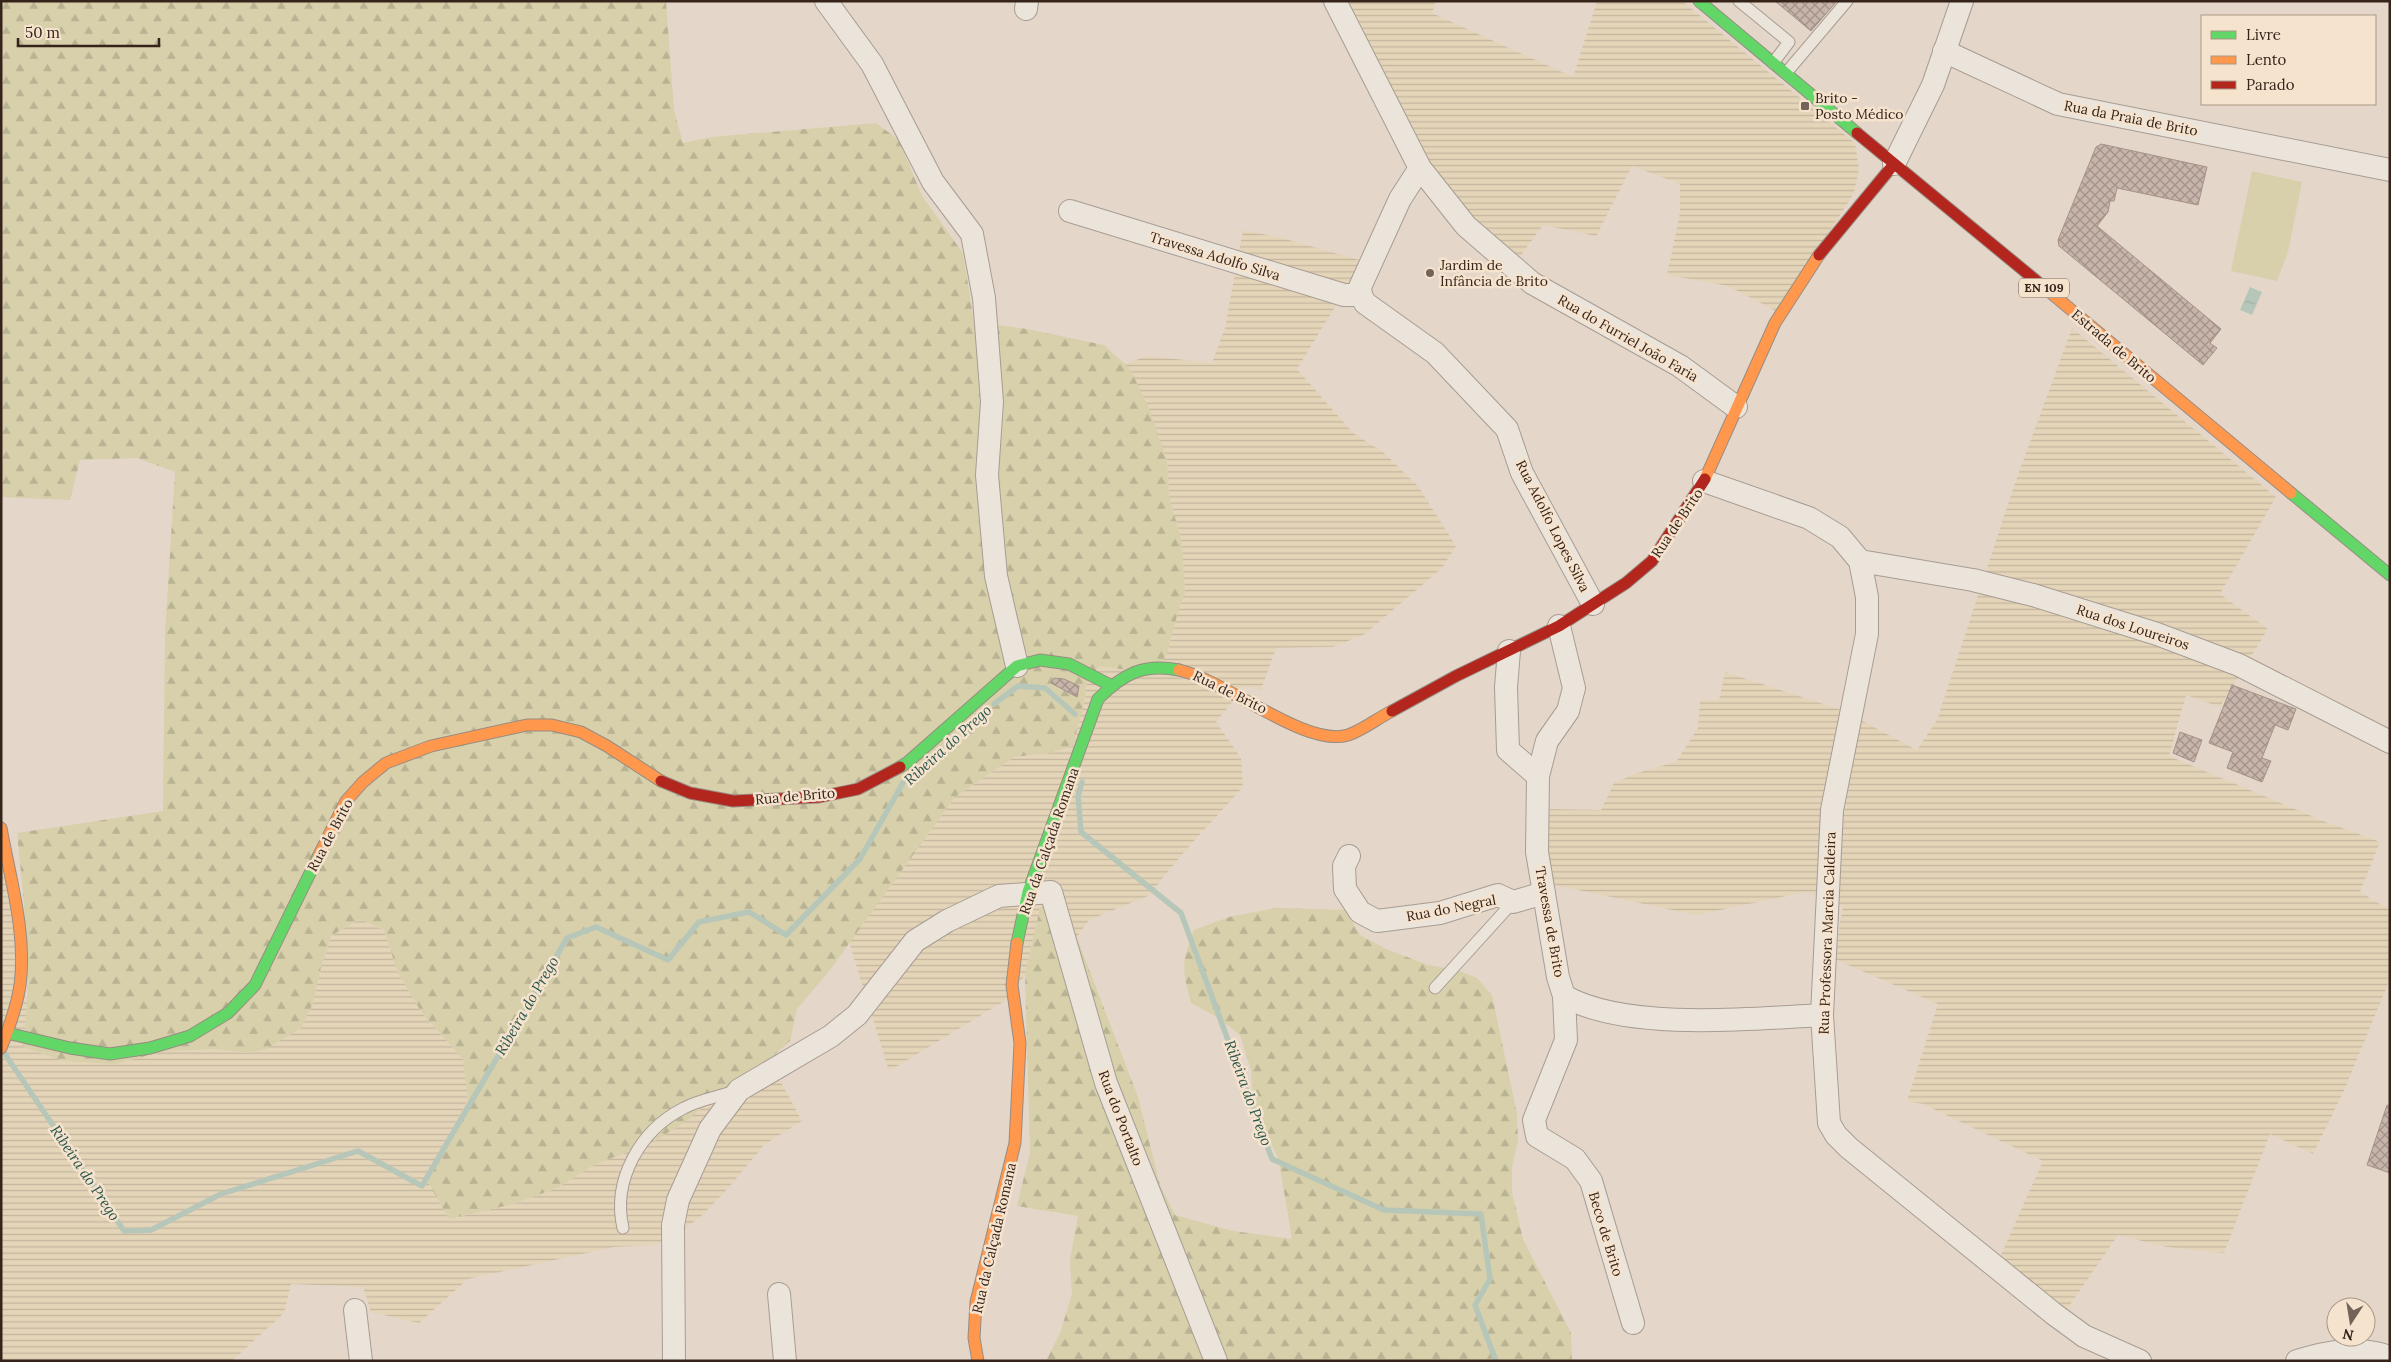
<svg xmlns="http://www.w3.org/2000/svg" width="2391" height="1362" viewBox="0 0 2391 1362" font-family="Lora,serif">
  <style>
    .farmland { fill: url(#farmland-rules) }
    .forest { fill: url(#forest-firs) }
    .park { fill: #d7d0ab }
    .water { fill: url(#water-ripples) }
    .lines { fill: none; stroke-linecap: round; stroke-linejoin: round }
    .stream { stroke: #b6c7b9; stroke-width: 5.5 }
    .building { fill: url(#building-cross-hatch); stroke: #a49289 }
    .lane-casing { stroke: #a89c93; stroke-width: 13 }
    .street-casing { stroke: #a89c93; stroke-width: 24 }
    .fast-casing { stroke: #988c83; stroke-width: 13 }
    .slow-casing { stroke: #988c83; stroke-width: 13 }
    .jam-casing { stroke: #988c83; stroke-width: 13 }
    .lane { stroke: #ebe4db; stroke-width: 11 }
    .street { stroke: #ebe4db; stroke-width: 22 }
    .fast { stroke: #63d668; stroke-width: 11 }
    .slow { stroke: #ff974d; stroke-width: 11 }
    .jam { stroke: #b3261e; stroke-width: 11 }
    .poi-dot { fill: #736358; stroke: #f6e3ce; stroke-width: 2 }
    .labels { text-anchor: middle; stroke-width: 5; stroke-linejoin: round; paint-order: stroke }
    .shield { fill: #f6e3ce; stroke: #705d51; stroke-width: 1 }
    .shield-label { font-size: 12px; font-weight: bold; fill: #36241b }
    .poi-label { font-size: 14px; fill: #36241b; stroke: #f6e3ce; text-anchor: start }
    .street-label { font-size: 14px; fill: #36241b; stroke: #f6e3ce }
    .water-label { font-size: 15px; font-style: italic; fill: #2a564c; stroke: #f6e3ce }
  </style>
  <defs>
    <pattern id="farmland-rules" width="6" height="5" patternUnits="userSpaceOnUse" patternTransform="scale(1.25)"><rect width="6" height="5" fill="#e4d4b8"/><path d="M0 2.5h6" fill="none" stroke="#c4b69e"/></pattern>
    <pattern id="forest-firs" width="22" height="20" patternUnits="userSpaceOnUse" patternTransform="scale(1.25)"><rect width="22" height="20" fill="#d7d0ab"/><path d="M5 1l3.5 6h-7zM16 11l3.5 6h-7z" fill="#b9b293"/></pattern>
    <pattern id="water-ripples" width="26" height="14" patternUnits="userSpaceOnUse" patternTransform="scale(1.25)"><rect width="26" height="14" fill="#b6c7b9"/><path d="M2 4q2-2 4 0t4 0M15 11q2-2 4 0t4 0" fill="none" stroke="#9dab9e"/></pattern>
    <pattern id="building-cross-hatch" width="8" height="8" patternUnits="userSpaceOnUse" patternTransform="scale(1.25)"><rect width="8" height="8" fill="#c7b4aa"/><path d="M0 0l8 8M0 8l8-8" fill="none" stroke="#a2928a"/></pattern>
  </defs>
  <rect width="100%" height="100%" fill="#e4d7c9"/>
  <!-- farmland -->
  <g class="farmland">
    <polygon points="1347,1 1436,1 1432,13 1573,77 1597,1 1682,1 1855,143 1859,169 1854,193 1778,312 1728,286 1667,275 1680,213 1680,184 1632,166 1596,236 1543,225 1516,262 1462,208 1434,171"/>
    <polygon points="1243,230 1282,238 1363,261 1297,369 1353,433 1383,452 1418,486 1456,546 1442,568 1365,634 1333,647 1276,648 1261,690 1245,686 1216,722 1241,758 1243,787 1184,852 1148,896 1089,920 1076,938 1052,901 1040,908 1025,975 1008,999 889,1071 849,942 955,797 1014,757 1049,753 1073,746 1085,698 1087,680 1099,666 1133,671 1167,653 1179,607 1185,593 1182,543 1169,496 1167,461 1130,369 1124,364 1148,356 1212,363 1225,328"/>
    <polygon points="2072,328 2276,497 2220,594 2268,629 2220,707 2186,695 2169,756 2321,820 2380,842 2360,892 2390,910 2390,979 2343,1093 2313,1154 2270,1134 2224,1253 2167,1247 2118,1235 2063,1315 1995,1268 2043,1161 1923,1104 1907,1101 1938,1004 1834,959 1843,906 1806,892 1696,915 1545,883 1545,809 1601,810 1614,783 1637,773 1676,762 1698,728 1700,700 1719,700 1725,672 1842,710 1917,750 1937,720 2015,483"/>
    <polygon points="1,859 28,1010 23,1047 64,1061 165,1051 217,1049 246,1053 265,1049 301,1028 313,1003 321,967 331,936 359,919 384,930 398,973 422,1013 463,1059 468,1099 428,1182 449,1219 513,1204 557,1188 594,1165 655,1141 769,1060 802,1121 765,1144 723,1194 699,1218 675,1236 656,1245 614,1247 468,1279 419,1323 371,1312 363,1287 291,1284 284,1313 232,1361 1,1361"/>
  </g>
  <!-- forest -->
  <g class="forest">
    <path d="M1,1H666L674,110L683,143L711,137L876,123L899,140L922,196L963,253L974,322L1027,329L1104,345L1130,369L1149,408L1167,461L1169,496L1182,543L1185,593L1179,608L1167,653L1156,672L1133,671L1100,666L1087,680L1085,698L1073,746L1049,753L1014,757L955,797L827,974L797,1009L790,1041L752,1075L722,1092L686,1121L655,1141L594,1165L557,1188L513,1204L449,1219L428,1182L468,1099L463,1059L422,1013L398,973L384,930L359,919L331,936L321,967L313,1003L301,1028L266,1049L245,1053L217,1049L165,1051L115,1064L64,1061L23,1047C33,976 24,904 17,833L163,811L165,634L175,472L137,458L80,460L70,500L1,497Z"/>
    <path d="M1052,900L1060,909L1079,943L1138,1097L1160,1185L1175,1215L1233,1231L1292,1239L1279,1161L1253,1100L1251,1070L1240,1035L1217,1017L1191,1003C1182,969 1181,963 1194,930L1229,917L1276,908L1345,910L1360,935L1386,949L1428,965L1457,970L1477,978L1492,995L1517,1114L1518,1140L1512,1167V1192L1523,1239L1571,1333L1572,1361H1046L1060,1333L1072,1294L1070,1260L1078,1216L1017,1206L1030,1152L1025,975L1040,908Z"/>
  </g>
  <!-- park -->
  <polygon class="park" points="2252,171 2302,182 2288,252 2277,281 2231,271"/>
  <!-- water -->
  <polygon class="water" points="2250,287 2262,292 2252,315 2240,310"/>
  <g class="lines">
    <!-- stream -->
    <g class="stream">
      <polyline points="994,704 1018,686 1045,688 1075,714"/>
      <polyline points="1082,782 1078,796 1081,832 1181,913 1272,1159 1384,1210 1481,1214 1490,1279 1475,1305 1496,1361"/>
      <polyline points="5,1054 124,1231 151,1230 221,1194 358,1151 422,1186 567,938 596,927 668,960 699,922 749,912 786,935 860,859 904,781 913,774"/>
    </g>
  </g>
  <!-- building -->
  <g class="building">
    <polygon points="1775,1 1837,1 1811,31"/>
    <polygon points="2101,144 2207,167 2198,205 2117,188 2114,201 2110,201 2108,212 2097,226 2221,329 2210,343 2217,348 2203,365 2059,246 2058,240 2096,147"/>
    <polygon points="1054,678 1064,679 1079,686 1077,697 1051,683"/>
    <polygon points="2232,685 2296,709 2288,730 2275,725 2262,758 2271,761 2262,782 2227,768 2233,752 2209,743"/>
    <polygon points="2180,732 2202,740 2194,762 2173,753"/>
    <polygon points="2387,1105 2390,1106 2390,1173 2367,1165"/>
  </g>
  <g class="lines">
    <defs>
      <g id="lane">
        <polyline points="1739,1 1789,42 1773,63"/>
        <polyline points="1786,73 1847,1"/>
        <polyline points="1435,988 1513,902"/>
        <path d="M623,1228C612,1180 640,1130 684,1108C699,1100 718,1097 735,1091"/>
      </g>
      <g id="street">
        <polyline points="826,1 872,64 933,182 972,234 984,298 992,402 987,475 996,576 1017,666"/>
        <polyline points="1335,1 1420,168 1466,226 1532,283 1680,366 1736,407"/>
        <polyline points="1026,9 1027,1"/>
        <polyline points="1944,51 2058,104 2390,170"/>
        <polyline points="1894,164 1933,85 1962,1"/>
        <polyline points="1420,168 1400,199 1360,287 1361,295 1365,303 1435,353 1507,429 1522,473 1593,604"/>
        <polyline points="1070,211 1344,295 1361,295"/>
        <polyline points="1704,481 1809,518 1840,537 1860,561 1867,597 1867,634 1832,810 1822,1015 1829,1123 1836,1135 1849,1148 2054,1314 2084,1336 2140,1361"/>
        <polyline points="1860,561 1973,580 2033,595 2157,634 2239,665 2390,742"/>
        <path d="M1559,626L1574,688L1568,711L1547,741L1538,776L1537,852L1558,977L1564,996C1626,1031 1751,1019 1822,1015"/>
        <polyline points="1509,651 1506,687 1508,750 1538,776"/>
        <polyline points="1349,856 1344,866 1345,889 1360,912 1377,921 1440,913 1498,895 1513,902 1544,893"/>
        <polyline points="1564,996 1566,1040 1534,1120 1537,1136 1575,1159 1591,1181 1633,1323"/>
        <polyline points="779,1294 785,1361"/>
        <polyline points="355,1310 361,1361"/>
        <polyline points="674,1361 673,1225 678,1200 710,1129 739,1090 831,1036 857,1015 915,941 947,921 999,896 1051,892 1106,1083 1216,1361"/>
        <path d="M2297,1361C2329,1351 2357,1346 2390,1357"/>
      </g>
      <g id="fast">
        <polyline points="1699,1 1857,133"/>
        <polyline points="2291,493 2390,575"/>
        <polyline points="900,767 908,762 1017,666 1040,660 1069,664 1112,686"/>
        <path d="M1017,943L1028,892L1098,699C1123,674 1143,663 1179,670"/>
        <polyline points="7,1033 70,1048 110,1054 150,1048 190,1036 228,1013 255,985 318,857"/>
      </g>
      <g id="slow">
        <polyline points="2045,288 2291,493"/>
        <polyline points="1705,479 1775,323 1819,255"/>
        <path d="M1179,670C1227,681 1306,748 1348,735C1363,730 1378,718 1392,711"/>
        <path d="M1,828C10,878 27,934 20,985C17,1007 9,1028 1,1048"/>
        <polyline points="318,857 346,801 363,782 386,763 431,746 527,725 552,725 581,732 607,746 661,781"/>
        <polyline points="978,1361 974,1338 976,1302 1015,1143 1020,1043 1012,985 1017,943"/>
      </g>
      <g id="jam">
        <polyline points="1857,133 2045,288"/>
        <polyline points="1819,255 1894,164"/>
        <polyline points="1392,711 1456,676 1559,626 1626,583 1652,561 1705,479"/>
        <polyline points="661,781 690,793 733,801 819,797 858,789 900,767"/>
      </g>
    </defs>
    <!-- lane casing -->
    <use href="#lane" class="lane-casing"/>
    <!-- street casing -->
    <use href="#street" class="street-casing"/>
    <!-- fast casing -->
    <use href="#fast" class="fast-casing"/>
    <!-- slow casing -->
    <use href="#slow" class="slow-casing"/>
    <!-- jam casing -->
    <use href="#jam" class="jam-casing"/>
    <!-- lane -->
    <use href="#lane" class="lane"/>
    <!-- street -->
    <use href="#street" class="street"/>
    <!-- fast -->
    <use href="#fast" class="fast"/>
    <!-- slow -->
    <use href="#slow" class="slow"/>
    <!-- jam -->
    <use href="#jam" class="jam"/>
  </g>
  <!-- markers -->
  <g class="poi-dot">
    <rect x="1800" y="101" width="10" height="10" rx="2.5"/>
    <circle cx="1430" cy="273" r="5"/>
  </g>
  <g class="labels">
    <!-- shield labels -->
    <rect class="shield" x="2019" y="278.5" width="50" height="19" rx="4"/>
    <g class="shield-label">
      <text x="2044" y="292">EN 109</text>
    </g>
    <!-- poi labels -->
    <g class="poi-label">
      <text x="1815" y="103">Brito -<tspan x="1815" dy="16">Posto Médico</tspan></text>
      <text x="1440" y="270">Jardim de<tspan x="1440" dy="16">Infância de Brito</tspan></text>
    </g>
    <!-- street labels -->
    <g class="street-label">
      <text transform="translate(2131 118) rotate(11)" y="5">Rua da Praia de Brito</text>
      <text transform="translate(1215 256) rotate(17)" y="5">Travessa Adolfo Silva</text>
      <text transform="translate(1628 338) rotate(30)" y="5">Rua do Furriel João Faria</text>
      <text transform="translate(2114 346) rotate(40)" y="5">Estrada de Brito</text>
      <text transform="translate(1677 523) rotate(-56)" y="5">Rua de Brito</text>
      <text transform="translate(1553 526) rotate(63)" y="5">Rua Adolfo Lopes Silva</text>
      <text transform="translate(2133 627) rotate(18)" y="5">Rua dos Loureiros</text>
      <text transform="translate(1230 692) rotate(26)" y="5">Rua de Brito</text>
      <text transform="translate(795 796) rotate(-5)" y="5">Rua de Brito</text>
      <text transform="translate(330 835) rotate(-62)" y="5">Rua de Brito</text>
      <text transform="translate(1049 841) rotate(-71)" y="5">Rua da Calçada Romana</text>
      <text transform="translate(1451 908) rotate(-11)" y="5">Rua do Negral</text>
      <text transform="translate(1550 922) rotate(80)" y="5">Travessa de Brito</text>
      <text transform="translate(1827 933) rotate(-88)" y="5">Rua Professora Marcia Caldeira</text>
      <text transform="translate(1121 1118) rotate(69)" y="5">Rua do Portalto</text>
      <text transform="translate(1606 1234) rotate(73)" y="5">Beco de Brito</text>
      <text transform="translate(994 1238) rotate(-77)" y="5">Rua da Calçada Romana</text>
    </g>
    <!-- water labels -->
    <g class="water-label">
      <text transform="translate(948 745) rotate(-42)" y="5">Ribeira do Prego</text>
      <text transform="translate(527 1006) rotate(-60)" y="5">Ribeira do Prego</text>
      <text transform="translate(1248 1093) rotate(70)" y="5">Ribeira do Prego</text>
      <text transform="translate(85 1173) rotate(56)" y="5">Ribeira do Prego</text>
    </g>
  </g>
  <!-- border -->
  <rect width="2391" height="1362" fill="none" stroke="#36241b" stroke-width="5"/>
  <!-- legend -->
  <rect x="2201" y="15" width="175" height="90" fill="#f6e3ce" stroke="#a99786"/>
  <rect x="2211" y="31" width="25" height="8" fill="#63d668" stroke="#a99786"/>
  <text x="2246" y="40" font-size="15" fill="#36241b">Livre</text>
  <rect x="2211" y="56" width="25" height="8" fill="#ff974d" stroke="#a99786"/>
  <text x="2246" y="65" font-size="15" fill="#36241b">Lento</text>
  <rect x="2211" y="81" width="25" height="8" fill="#b3261e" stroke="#a99786"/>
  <text x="2246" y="90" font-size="15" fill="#36241b">Parado</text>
  <!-- north arrow -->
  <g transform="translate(2351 1322) rotate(192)"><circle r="24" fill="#f6e3ce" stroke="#a99786"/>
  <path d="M0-4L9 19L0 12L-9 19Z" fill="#736358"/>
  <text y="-8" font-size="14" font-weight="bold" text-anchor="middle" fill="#36241b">N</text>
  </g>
  <!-- scale -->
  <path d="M18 38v8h141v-8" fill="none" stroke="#36241b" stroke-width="2.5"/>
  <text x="25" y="38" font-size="15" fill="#36241b" stroke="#f6e3ce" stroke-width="4" paint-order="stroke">50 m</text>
</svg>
